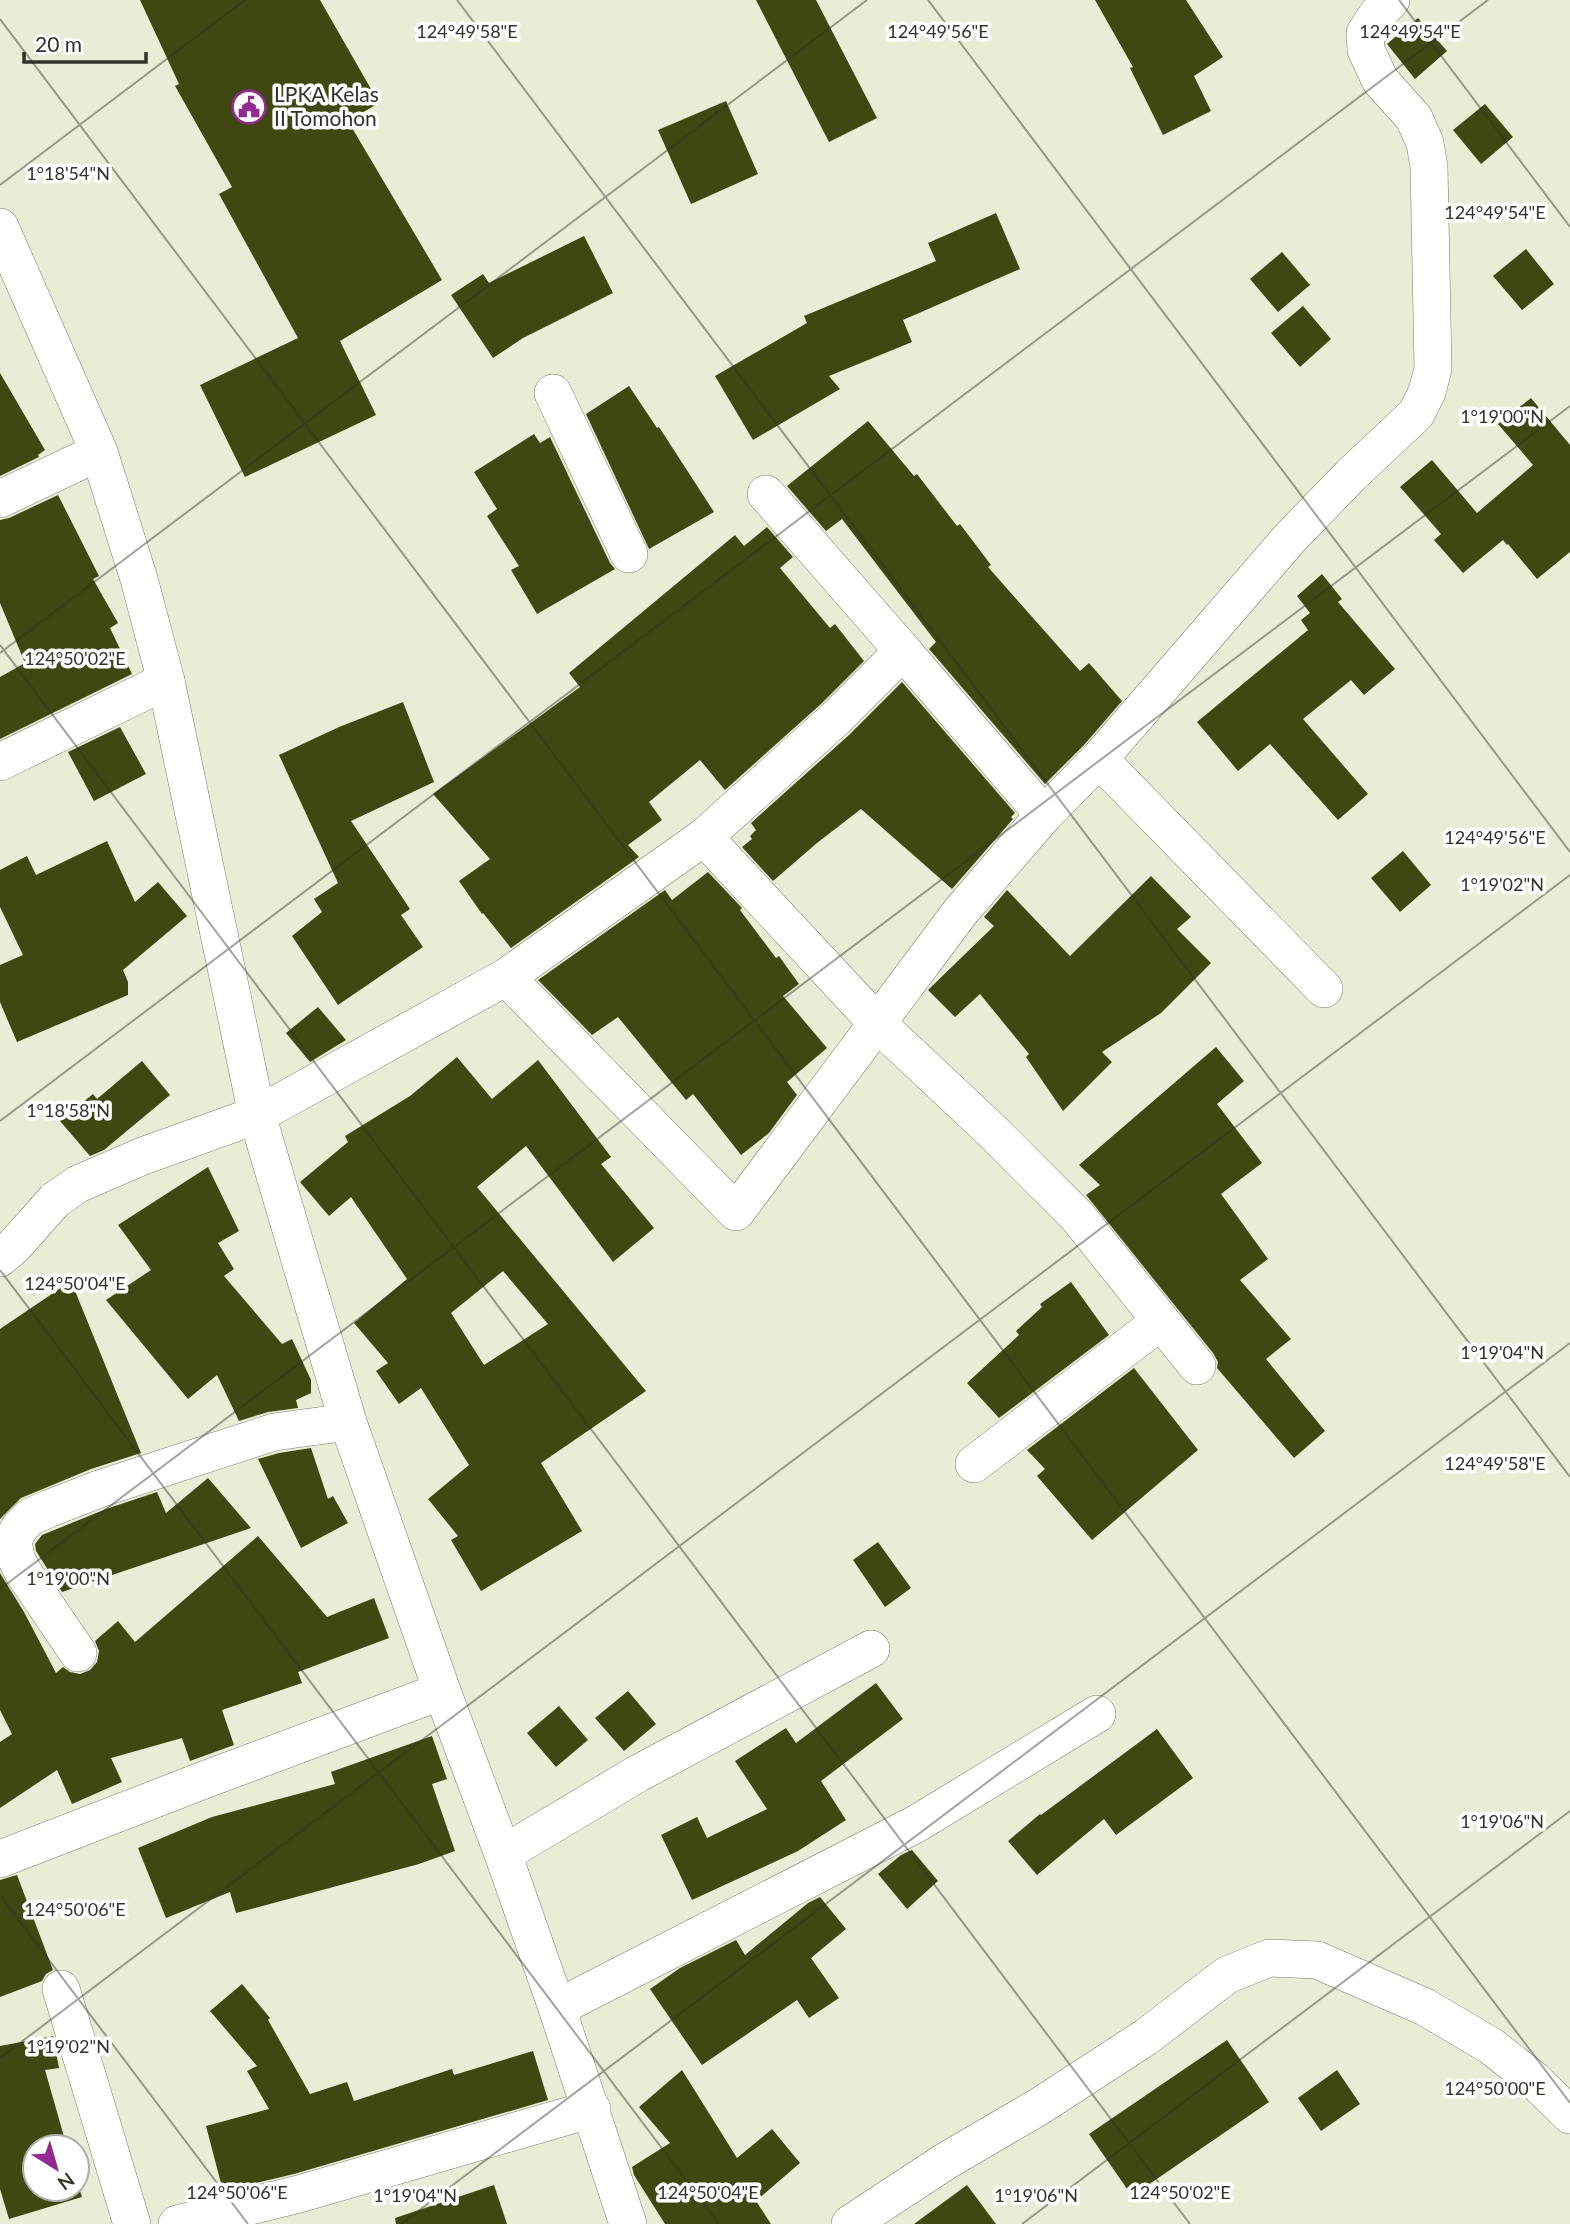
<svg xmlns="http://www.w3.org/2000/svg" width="1570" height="2224" viewBox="0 0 1570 2224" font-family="Lato,sans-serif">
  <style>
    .building { fill: #3e4810; fill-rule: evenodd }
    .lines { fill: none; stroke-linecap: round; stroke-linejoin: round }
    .minor-casing { stroke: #787d68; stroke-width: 38 }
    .minor { stroke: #fff; stroke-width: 37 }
    .ticks { fill: none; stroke: #31332a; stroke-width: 2; stroke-opacity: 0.45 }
    .labels { text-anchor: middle; stroke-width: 7; stroke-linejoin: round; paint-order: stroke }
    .poi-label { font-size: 21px; fill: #31332a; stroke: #fff; text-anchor: start }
    .ticks-label { font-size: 18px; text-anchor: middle; fill: #31332a; stroke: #fff; stroke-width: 7; stroke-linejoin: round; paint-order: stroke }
  </style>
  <rect width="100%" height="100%" fill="#e8eed6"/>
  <!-- building -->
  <g class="building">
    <polygon points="140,0 320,0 379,103 348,121 442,280 340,341 376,415 245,477 200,385 298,338 219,194 232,187 175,86 179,84"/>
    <polygon points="756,0 816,0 877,118 829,142"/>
    <polygon points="1095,0 1186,0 1223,57 1194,76 1211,111 1163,135 1130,68 1133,67"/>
    <polygon points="1418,18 1447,51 1415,79 1387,44"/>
    <polygon points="726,101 758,174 691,204 658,130"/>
    <polygon points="1485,104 1513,137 1481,164 1453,130"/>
    <polygon points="996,213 1020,269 903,320 912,342 829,376 840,389 753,440 715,376 807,323 804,316 936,261 928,243"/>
    <polygon points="584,236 613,293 523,338 493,358 451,295 483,274 489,283"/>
    <polygon points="1526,249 1554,284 1522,310 1493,276"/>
    <polygon points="1282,252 1310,285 1278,312 1250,279"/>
    <polygon points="1303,306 1331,339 1300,367 1271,333"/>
    <polygon points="0,373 45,450 38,455 39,457 0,476"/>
    <polygon points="629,386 657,428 659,427 714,512 649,549 586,414"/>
    <polygon points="1531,398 1570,445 1570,552 1537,579 1508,544 1507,545 1503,540 1463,573 1434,540 1441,534 1400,487 1432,460 1477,513 1533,465 1498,424"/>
    <polygon points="868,421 914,476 917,474 957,526 960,524 991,565 988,567 1080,671 1089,663 1122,701 1084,745 1045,784 929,649 936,642 842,519 826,531 787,486"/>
    <polygon points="534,434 540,443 550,437 610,563 615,569 537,614 511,570 519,566 487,516 497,509 474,472"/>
    <polygon points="58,495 99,576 93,579 118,623 110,628 132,674 0,739 0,677 25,663 0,603 0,520 9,518"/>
    <polygon points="767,527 793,557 780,568 830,628 835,624 864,661 821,704 725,790 700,760 649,802 662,820 628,845 639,857 511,948 483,913 482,914 459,881 490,859 433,794 580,687 569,673 735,535 744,546"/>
    <polygon points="1322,574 1342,599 1338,602 1395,669 1364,695 1351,680 1303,719 1368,794 1338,820 1270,744 1238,771 1197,722 1308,630 1301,620 1310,613 1297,596"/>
    <polygon points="902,682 1015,813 1011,817 1013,819 952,889 861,809 817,843 773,881 742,847 752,839 750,836 756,830 751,823 849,735"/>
    <polygon points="403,702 434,782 351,821 410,909 401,915 423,947 338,1005 292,936 322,912 314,899 338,883 279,755 339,727"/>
    <polygon points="120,727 146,774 94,801 68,752"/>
    <polygon points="107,841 135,902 158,882 187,916 123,970 128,982 128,995 17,1042 0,1002 0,965 23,955 0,907 0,870 27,856 36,875"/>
    <polygon points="1403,851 1431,885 1400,912 1371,878"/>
    <polygon points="708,872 742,908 740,910 776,958 779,956 799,984 783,996 827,1048 787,1082 797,1095 769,1133 741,1155 693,1094 686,1100 618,1017 592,1035 538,980 665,890 672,900"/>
    <polygon points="1151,876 1191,917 1177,929 1211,963 1161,1013 1102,1052 1112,1062 1063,1111 1026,1057 1029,1054 980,994 955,1017 928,990 994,926 984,917 1007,890 1070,956"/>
    <polygon points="318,1007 346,1040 310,1062 286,1033"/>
    <polygon points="1216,1047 1244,1081 1217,1104 1262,1163 1221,1194 1268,1259 1240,1280 1291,1339 1266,1359 1325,1431 1294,1458 1217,1368 1218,1362 1213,1353 1086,1195 1100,1185 1079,1165"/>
    <path d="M457,1057L492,1099L538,1060L611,1157L601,1164L654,1228L613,1262L526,1146L477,1187L646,1391L541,1463L582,1531L481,1591L451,1540L458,1536L428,1499L469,1465L421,1388L399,1404L376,1371L388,1363L354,1323L407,1279L351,1197L329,1216L300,1182L348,1142L345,1136L410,1096ZM503,1271L548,1324L484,1365L451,1313Z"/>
    <polygon points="142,1061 170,1095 104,1150 90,1156 60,1121 93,1094 97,1099"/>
    <polygon points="208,1167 239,1231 218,1243 234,1269 224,1276 282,1344 292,1339 311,1380 311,1393 296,1400 298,1408 268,1412 239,1421 217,1375 188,1399 106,1300 151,1270 118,1225"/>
    <polygon points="71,1281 141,1453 91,1469 21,1498 0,1519 0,1329"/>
    <polygon points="1071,1282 1109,1335 999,1418 967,1383 1019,1335 1016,1331 1042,1307 1040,1304"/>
    <polygon points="1134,1368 1198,1450 1092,1540 1037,1476 1045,1469 1027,1450"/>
    <polygon points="311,1448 328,1499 333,1496 348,1523 301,1548 258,1459 279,1453"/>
    <polygon points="208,1478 251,1528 62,1592 36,1551 35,1544 42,1535 106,1509 157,1492 166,1513"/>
    <polygon points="258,1536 327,1617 374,1598 389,1638 298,1672 302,1683 222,1710 234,1745 190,1761 182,1738 111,1758 122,1782 72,1804 57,1770 0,1808 0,1742 12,1734 0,1710 0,1573 24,1612 56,1673 63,1667 70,1672 80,1674 90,1670 97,1662 99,1651 95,1641 118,1621 135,1642"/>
    <polygon points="878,1542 911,1588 885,1607 853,1560"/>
    <polygon points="876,1683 903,1719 821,1781 846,1820 798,1851 692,1900 661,1835 697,1817 707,1838 767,1809 735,1761 786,1728 796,1743"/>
    <polygon points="628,1691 656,1724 624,1751 595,1718"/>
    <polygon points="559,1706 588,1740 556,1767 527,1733"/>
    <polygon points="1157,1729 1193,1778 1116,1835 1104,1819 1037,1875 1008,1841 1040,1814 1041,1815"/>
    <polygon points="432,1736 447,1779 432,1784 455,1851 419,1864 236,1913 230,1892 166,1918 138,1848 212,1817 335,1784 331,1772"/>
    <polygon points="912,1850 938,1881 907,1909 878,1874 901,1855"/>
    <polygon points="17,1875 53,1970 46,1974 42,1981 0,1997 0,1880"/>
    <polygon points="820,1897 846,1929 811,1958 839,1998 809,2018 797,2000 702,2065 650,1989 680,1968 736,1940 745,1955 808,1903"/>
    <polygon points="242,1984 270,2018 268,2020 310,2094 347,2082 354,2101 452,2069 454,2075 533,2051 548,2100 294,2174 223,2191 206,2126 269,2109 247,2071 257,2066 210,2011"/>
    <polygon points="53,2036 59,2068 45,2070 67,2147 35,2147 35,2189 77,2189 77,2182 82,2197 9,2219 0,2189 0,2046"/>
    <polygon points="1227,2040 1269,2102 1132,2196 1089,2134"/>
    <polygon points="682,2070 737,2158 772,2129 800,2163 756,2201 771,2224 665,2224 634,2175 632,2167 670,2143 639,2107"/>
    <polygon points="1337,2070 1360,2104 1321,2131 1298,2098"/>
    <polygon points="494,2185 507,2224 396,2224 395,2218"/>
    <polygon points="967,2185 996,2224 914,2224"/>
  </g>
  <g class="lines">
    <defs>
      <g id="minor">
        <polyline points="0,227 99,452 139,579 166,681 257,1115 348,1422 442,1691 503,1854 557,2008 628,2224"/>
        <polyline points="553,393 629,554"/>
        <polyline points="0,499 99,452"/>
        <polyline points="903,651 1044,815"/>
        <polyline points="1099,759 1324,989"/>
        <polyline points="0,762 166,681"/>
        <polyline points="704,837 878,1024 991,1130 1077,1216 1197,1366"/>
        <polyline points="506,977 736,1212 961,911 1044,815 1099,759 1290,538 1351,475 1416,414 1427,392 1433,369 1429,167 1425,143 1414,118 1380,80 1366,50 1365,33 1376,16 1391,0"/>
        <polyline points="0,1258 14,1246 55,1200 78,1184 143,1156 257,1115 506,977 704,837 835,719 903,651 766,494"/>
        <polyline points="974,1464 1161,1321"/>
        <polyline points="78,1653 23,1572 16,1558 13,1541 19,1528 30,1517 48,1509 99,1489 274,1432 348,1422"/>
        <polyline points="503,1854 637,1774 871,1649"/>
        <polyline points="0,1859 204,1780 442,1691"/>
        <polyline points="61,1989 132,2224"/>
        <polyline points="557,2008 916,1824 1097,1714"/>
        <polyline points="177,2224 299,2194 592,2109"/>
        <polyline points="850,2224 946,2161 1040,2106 1146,2037 1227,1975 1269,1958 1317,1960 1425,2007 1491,2046 1534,2080 1570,2115"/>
      </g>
    </defs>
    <!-- minor casing -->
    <use href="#minor" class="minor-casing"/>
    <!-- minor -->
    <use href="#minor" class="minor"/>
  </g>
  <!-- ticks -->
  <path class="ticks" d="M457,0L1570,1477M928,0L1570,852M1399,0L1570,227M0,19L1570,2103M0,185L245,0M0,645L1190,2224M0,653L867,0M0,1121L1488,0M0,1270L719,2224M0,1589L1570,406M0,1895L248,2224M0,2058L1570,875M401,2224L1570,1343M1022,2224L1570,1811"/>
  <!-- icons -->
  <defs>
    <symbol id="civic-ring" viewBox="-11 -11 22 22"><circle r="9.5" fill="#fff" stroke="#922a8f" stroke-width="1.5"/><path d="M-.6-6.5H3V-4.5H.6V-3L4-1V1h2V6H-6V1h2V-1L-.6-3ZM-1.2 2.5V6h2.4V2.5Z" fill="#922a8f"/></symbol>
  </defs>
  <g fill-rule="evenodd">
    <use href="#civic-ring" x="230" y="88" width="38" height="38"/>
  </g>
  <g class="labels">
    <!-- poi labels -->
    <g class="poi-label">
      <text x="274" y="102">LPKA Kelas<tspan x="274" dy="24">II Tomohon</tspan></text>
    </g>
  </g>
  <g class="ticks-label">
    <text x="938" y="38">124°49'56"E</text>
    <text x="467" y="38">124°49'58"E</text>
    <text x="1410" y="38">124°49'54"E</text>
    <text x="68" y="180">1°18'54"N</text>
    <text x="1495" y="219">124°49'54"E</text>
    <text x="1502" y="423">1°19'00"N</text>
    <text x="75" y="665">124°50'02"E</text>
    <text x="1495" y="844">124°49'56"E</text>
    <text x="1502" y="891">1°19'02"N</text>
    <text x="68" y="1117">1°18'58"N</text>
    <text x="75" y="1290">124°50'04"E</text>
    <text x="1502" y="1359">1°19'04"N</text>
    <text x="1495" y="1470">124°49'58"E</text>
    <text x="68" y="1585">1°19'00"N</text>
    <text x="1502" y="1828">1°19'06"N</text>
    <text x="75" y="1916">124°50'06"E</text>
    <text x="68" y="2053">1°19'02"N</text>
    <text x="1495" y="2095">124°50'00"E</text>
    <text x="237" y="2199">124°50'06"E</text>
    <text x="708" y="2199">124°50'04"E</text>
    <text x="1180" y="2199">124°50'02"E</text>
    <text x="415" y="2202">1°19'04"N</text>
    <text x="1036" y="2202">1°19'06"N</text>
  </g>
  <!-- north arrow -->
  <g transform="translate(56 2168) rotate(143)"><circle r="33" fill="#ffffff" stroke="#adadaa" stroke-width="2"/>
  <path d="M0-5L12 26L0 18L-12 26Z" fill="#922a8f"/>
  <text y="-10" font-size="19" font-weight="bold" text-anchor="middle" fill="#31332a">N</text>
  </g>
  <!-- scale -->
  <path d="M24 52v10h122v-10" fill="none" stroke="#31332a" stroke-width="3.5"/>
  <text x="35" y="52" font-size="21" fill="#31332a" stroke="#ffffff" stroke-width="5" paint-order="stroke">20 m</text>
</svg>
